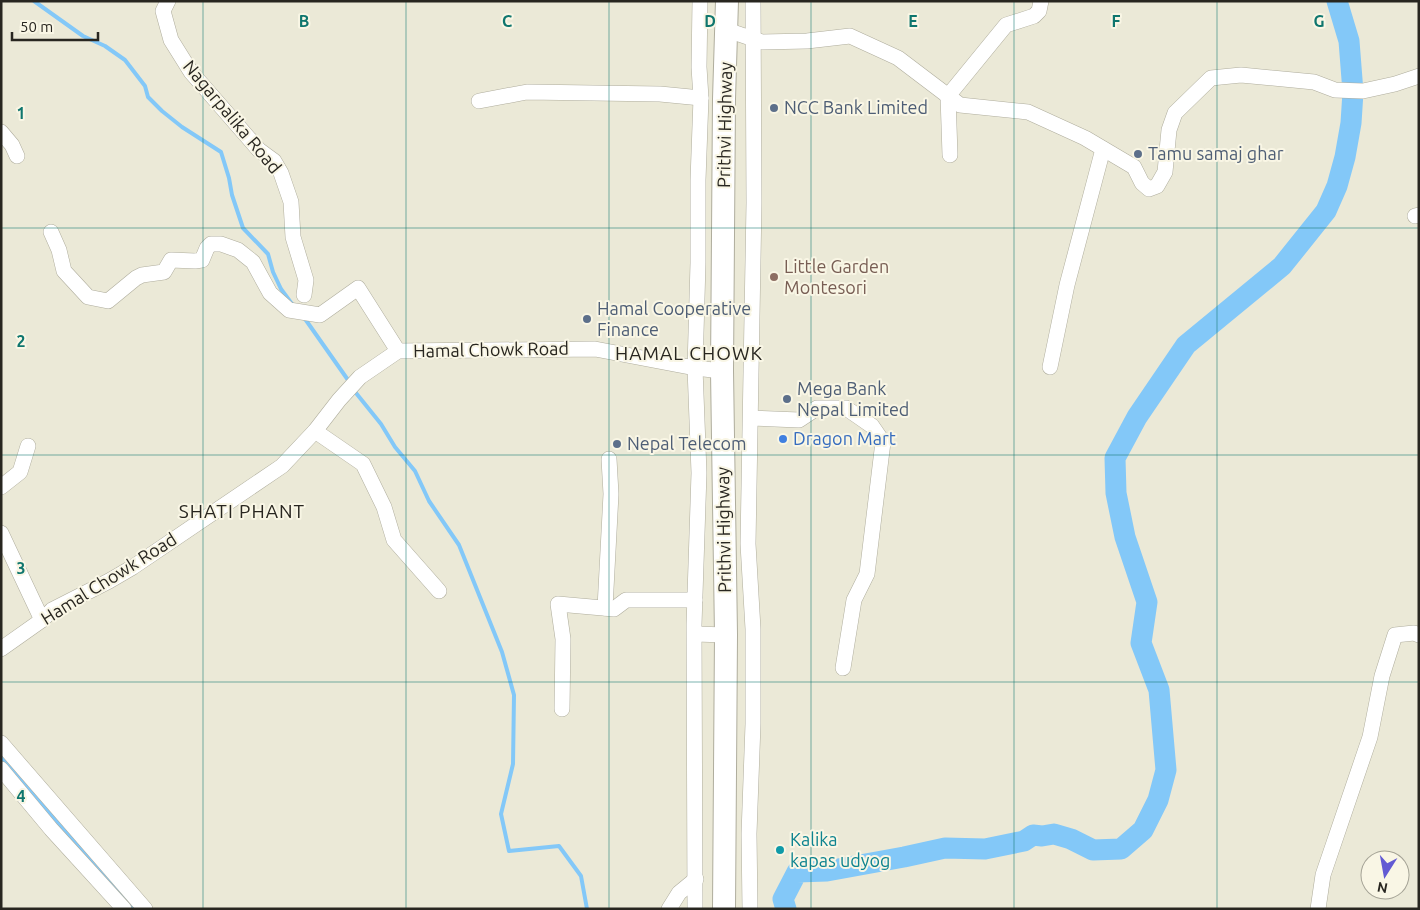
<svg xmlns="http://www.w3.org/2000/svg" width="1420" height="910" viewBox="0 0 1420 910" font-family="Ubuntu,sans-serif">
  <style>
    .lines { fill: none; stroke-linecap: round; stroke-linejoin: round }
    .stream { stroke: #83c8f8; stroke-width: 4 }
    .canal { stroke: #83c8f8; stroke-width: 12 }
    .river { stroke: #83c8f8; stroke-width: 21 }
    .minor-casing { stroke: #afad9d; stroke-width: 16 }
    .highway-casing { stroke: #afad9d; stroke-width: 24 }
    .minor { stroke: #fff; stroke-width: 15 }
    .highway { stroke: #fff; stroke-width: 22 }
    .grid { fill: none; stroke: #0f766e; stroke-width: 1; stroke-opacity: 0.55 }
    .service-dot { fill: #5c6f8a; stroke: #f9f6e5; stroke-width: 2 }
    .education-dot { fill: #8d6e63; stroke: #f9f6e5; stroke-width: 2 }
    .shop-dot { fill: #3f7fe0; stroke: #f9f6e5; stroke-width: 2 }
    .culture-dot { fill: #0f9aa8; stroke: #f9f6e5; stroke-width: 2 }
    .labels { text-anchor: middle; stroke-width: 4; stroke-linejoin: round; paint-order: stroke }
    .service-label { font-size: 18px; fill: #4e5e75; stroke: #f9f6e5; text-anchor: start }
    .street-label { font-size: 18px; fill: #282620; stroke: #f9f6e5 }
    .education-label { font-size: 18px; fill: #785e54; stroke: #f9f6e5; text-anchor: start }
    .shop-label { font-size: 18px; fill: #366cbe; stroke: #f9f6e5; text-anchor: start }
    .culture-label { font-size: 18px; fill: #0d838f; stroke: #f9f6e5; text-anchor: start }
    .neighbourhood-label { font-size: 19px; letter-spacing: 1px; fill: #282620; stroke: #f9f6e5 }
    .grid-label { font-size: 16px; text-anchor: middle; font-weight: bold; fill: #0f766e; stroke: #f9f6e5; stroke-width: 4; stroke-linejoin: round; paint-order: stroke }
  </style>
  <rect width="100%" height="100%" fill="#ebe9d7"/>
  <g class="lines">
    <!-- stream -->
    <g class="stream">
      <polyline points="34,1 83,36 105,46 125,60 145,86 148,97 162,111 182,127 221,152 229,178 232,195 243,228 268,254 273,272 281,289 292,304"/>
      <polyline points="303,316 348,380"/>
      <polyline points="356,393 381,424 395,447 415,471 429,501 459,545 502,652 514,695 513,764 501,814 509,851 559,846 581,876 587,909"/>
    </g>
    <!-- canal -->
    <polyline class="canal" points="1,760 135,909"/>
    <!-- river -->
    <polyline class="river" points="786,909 783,899 797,872 827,871 904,857 945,848 985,849 1024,841 1033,835 1042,836 1054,834 1071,839 1093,850 1121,849 1143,830 1158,800 1166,770 1159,690 1141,643 1147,602 1125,537 1116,493 1115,458 1137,417 1186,345 1282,266 1326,211 1337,186 1345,157 1351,123 1353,92 1349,41 1337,1"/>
    <defs>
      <g id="minor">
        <polyline points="168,1 163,11 171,40 191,72 259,150 274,161 281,173 291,202 293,237 306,280 304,295"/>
        <polyline points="727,30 762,42 807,41 850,36 898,58 960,105 1028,112 1085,138 1134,167 1142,183 1149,189 1157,186 1165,172 1169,130 1175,113 1211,78 1241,75 1314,82 1335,90 1363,91 1395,84 1419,76"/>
        <polyline points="479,101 527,92 660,94 701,98"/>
        <polyline points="1,132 12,145 17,156"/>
        <polyline points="950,155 948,96 1006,25 1034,16 1039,11 1041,1"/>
        <polyline points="1415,216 1419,215"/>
        <polyline points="51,232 59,250 64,271 88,297 108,301 136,278 142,275 164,272 171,260 195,261 202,260 207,248 211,244 221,244 238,250 253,262 270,293 289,310 320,315 358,288 398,351"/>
        <polyline points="1050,367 1067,285 1103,149"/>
        <polyline points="751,418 799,420 817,408 846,408 872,426 883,442 867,574 854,600 843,668"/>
        <polyline points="315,431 363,464 384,507 394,540 439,591"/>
        <polyline points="1,487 20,472 28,446"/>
        <polyline points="1,533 42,620"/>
        <polyline points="605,608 611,494 609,459"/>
        <polyline points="695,634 726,635"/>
        <polyline points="1,649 42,620 52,610 109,581 133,567 282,466 315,431 339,400 360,377 398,351 595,349 695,368 722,371"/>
        <polyline points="562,709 563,639 558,604 614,609 626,600 695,600"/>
        <polyline points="1,743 145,909"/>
        <polyline points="1,769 51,829 124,909"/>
        <polyline points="669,909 679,893 696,879"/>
        <polyline points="695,909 694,625 699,473 695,368 698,263 698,180 701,98 699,67 700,1"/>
        <polyline points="750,909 749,834 753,724 753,629 748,544 754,203 753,1"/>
        <polyline points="1318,909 1323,875 1370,737 1382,676 1395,635 1414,633 1419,635"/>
      </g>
      <polyline id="highway" points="724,909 726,635 722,371 724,99 727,1"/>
    </defs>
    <!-- minor casing -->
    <use href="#minor" class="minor-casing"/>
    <!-- highway casing -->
    <use href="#highway" class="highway-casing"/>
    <!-- minor -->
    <use href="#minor" class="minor"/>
    <!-- highway -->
    <use href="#highway" class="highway"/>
  </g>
  <!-- grid -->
  <path class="grid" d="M203,1V909M406,1V909M609,1V909M811,1V909M1014,1V909M1217,1V909M1,228H1419M1,455H1419M1,682H1419"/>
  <!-- markers -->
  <g class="service-dot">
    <circle cx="774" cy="108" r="5"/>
    <circle cx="1138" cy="154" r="5"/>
    <circle cx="587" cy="319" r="5"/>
    <circle cx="787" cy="399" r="5"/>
    <circle cx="617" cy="444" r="5"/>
  </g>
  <circle class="education-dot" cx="774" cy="277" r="5"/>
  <circle class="shop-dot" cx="783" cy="439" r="5"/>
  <circle class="culture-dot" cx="780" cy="850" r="5"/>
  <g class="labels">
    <!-- service labels -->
    <g class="service-label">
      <text x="784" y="114">NCC Bank Limited</text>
      <text x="1148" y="160">Tamu samaj ghar</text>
      <text x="597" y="315">Hamal Cooperative<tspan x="597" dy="21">Finance</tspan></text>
      <text x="797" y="395">Mega Bank<tspan x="797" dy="21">Nepal Limited</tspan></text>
      <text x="627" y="450">Nepal Telecom</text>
    </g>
    <!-- street labels -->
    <g class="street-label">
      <text transform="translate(232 117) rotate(50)" y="6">Nagarpalika Road</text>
      <text transform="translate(725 125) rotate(-89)" y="6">Prithvi Highway</text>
      <text transform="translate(491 350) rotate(-1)" y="6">Hamal Chowk Road</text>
      <text transform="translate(724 530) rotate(-91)" y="6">Prithvi Highway</text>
      <text transform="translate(109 579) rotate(-32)" y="6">Hamal Chowk Road</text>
    </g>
    <!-- education labels -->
    <g class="education-label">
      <text x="784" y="273">Little Garden<tspan x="784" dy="21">Montesori</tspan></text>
    </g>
    <!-- shop labels -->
    <g class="shop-label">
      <text x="793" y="445">Dragon Mart</text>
    </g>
    <!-- culture labels -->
    <g class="culture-label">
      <text x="790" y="846">Kalika<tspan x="790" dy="21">kapas udyog</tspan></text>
    </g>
    <!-- neighbourhood labels -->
    <g class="neighbourhood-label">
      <text x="689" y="360">HAMAL CHOWK</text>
      <text x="242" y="518">SHATI PHANT</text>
    </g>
  </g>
  <g class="grid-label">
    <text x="304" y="27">B</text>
    <text x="507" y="27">C</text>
    <text x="710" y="27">D</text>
    <text x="913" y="27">E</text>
    <text x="1116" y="27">F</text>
    <text x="1319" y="27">G</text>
    <text x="21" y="119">1</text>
    <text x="21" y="347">2</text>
    <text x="21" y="574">3</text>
    <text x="21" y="802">4</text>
  </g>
  <!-- border -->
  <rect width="1420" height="910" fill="none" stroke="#282620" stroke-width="5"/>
  <!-- north arrow -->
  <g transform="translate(1385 875) rotate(191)"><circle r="24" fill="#f9f6e5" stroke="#a5a396"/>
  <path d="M0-4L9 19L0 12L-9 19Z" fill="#625ad3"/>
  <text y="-8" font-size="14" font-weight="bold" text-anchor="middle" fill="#282620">N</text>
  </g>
  <!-- scale -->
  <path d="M12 32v8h86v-8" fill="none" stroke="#282620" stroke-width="2.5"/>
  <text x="20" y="32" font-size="15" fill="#282620" stroke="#f9f6e5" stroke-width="4" paint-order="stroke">50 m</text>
</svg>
